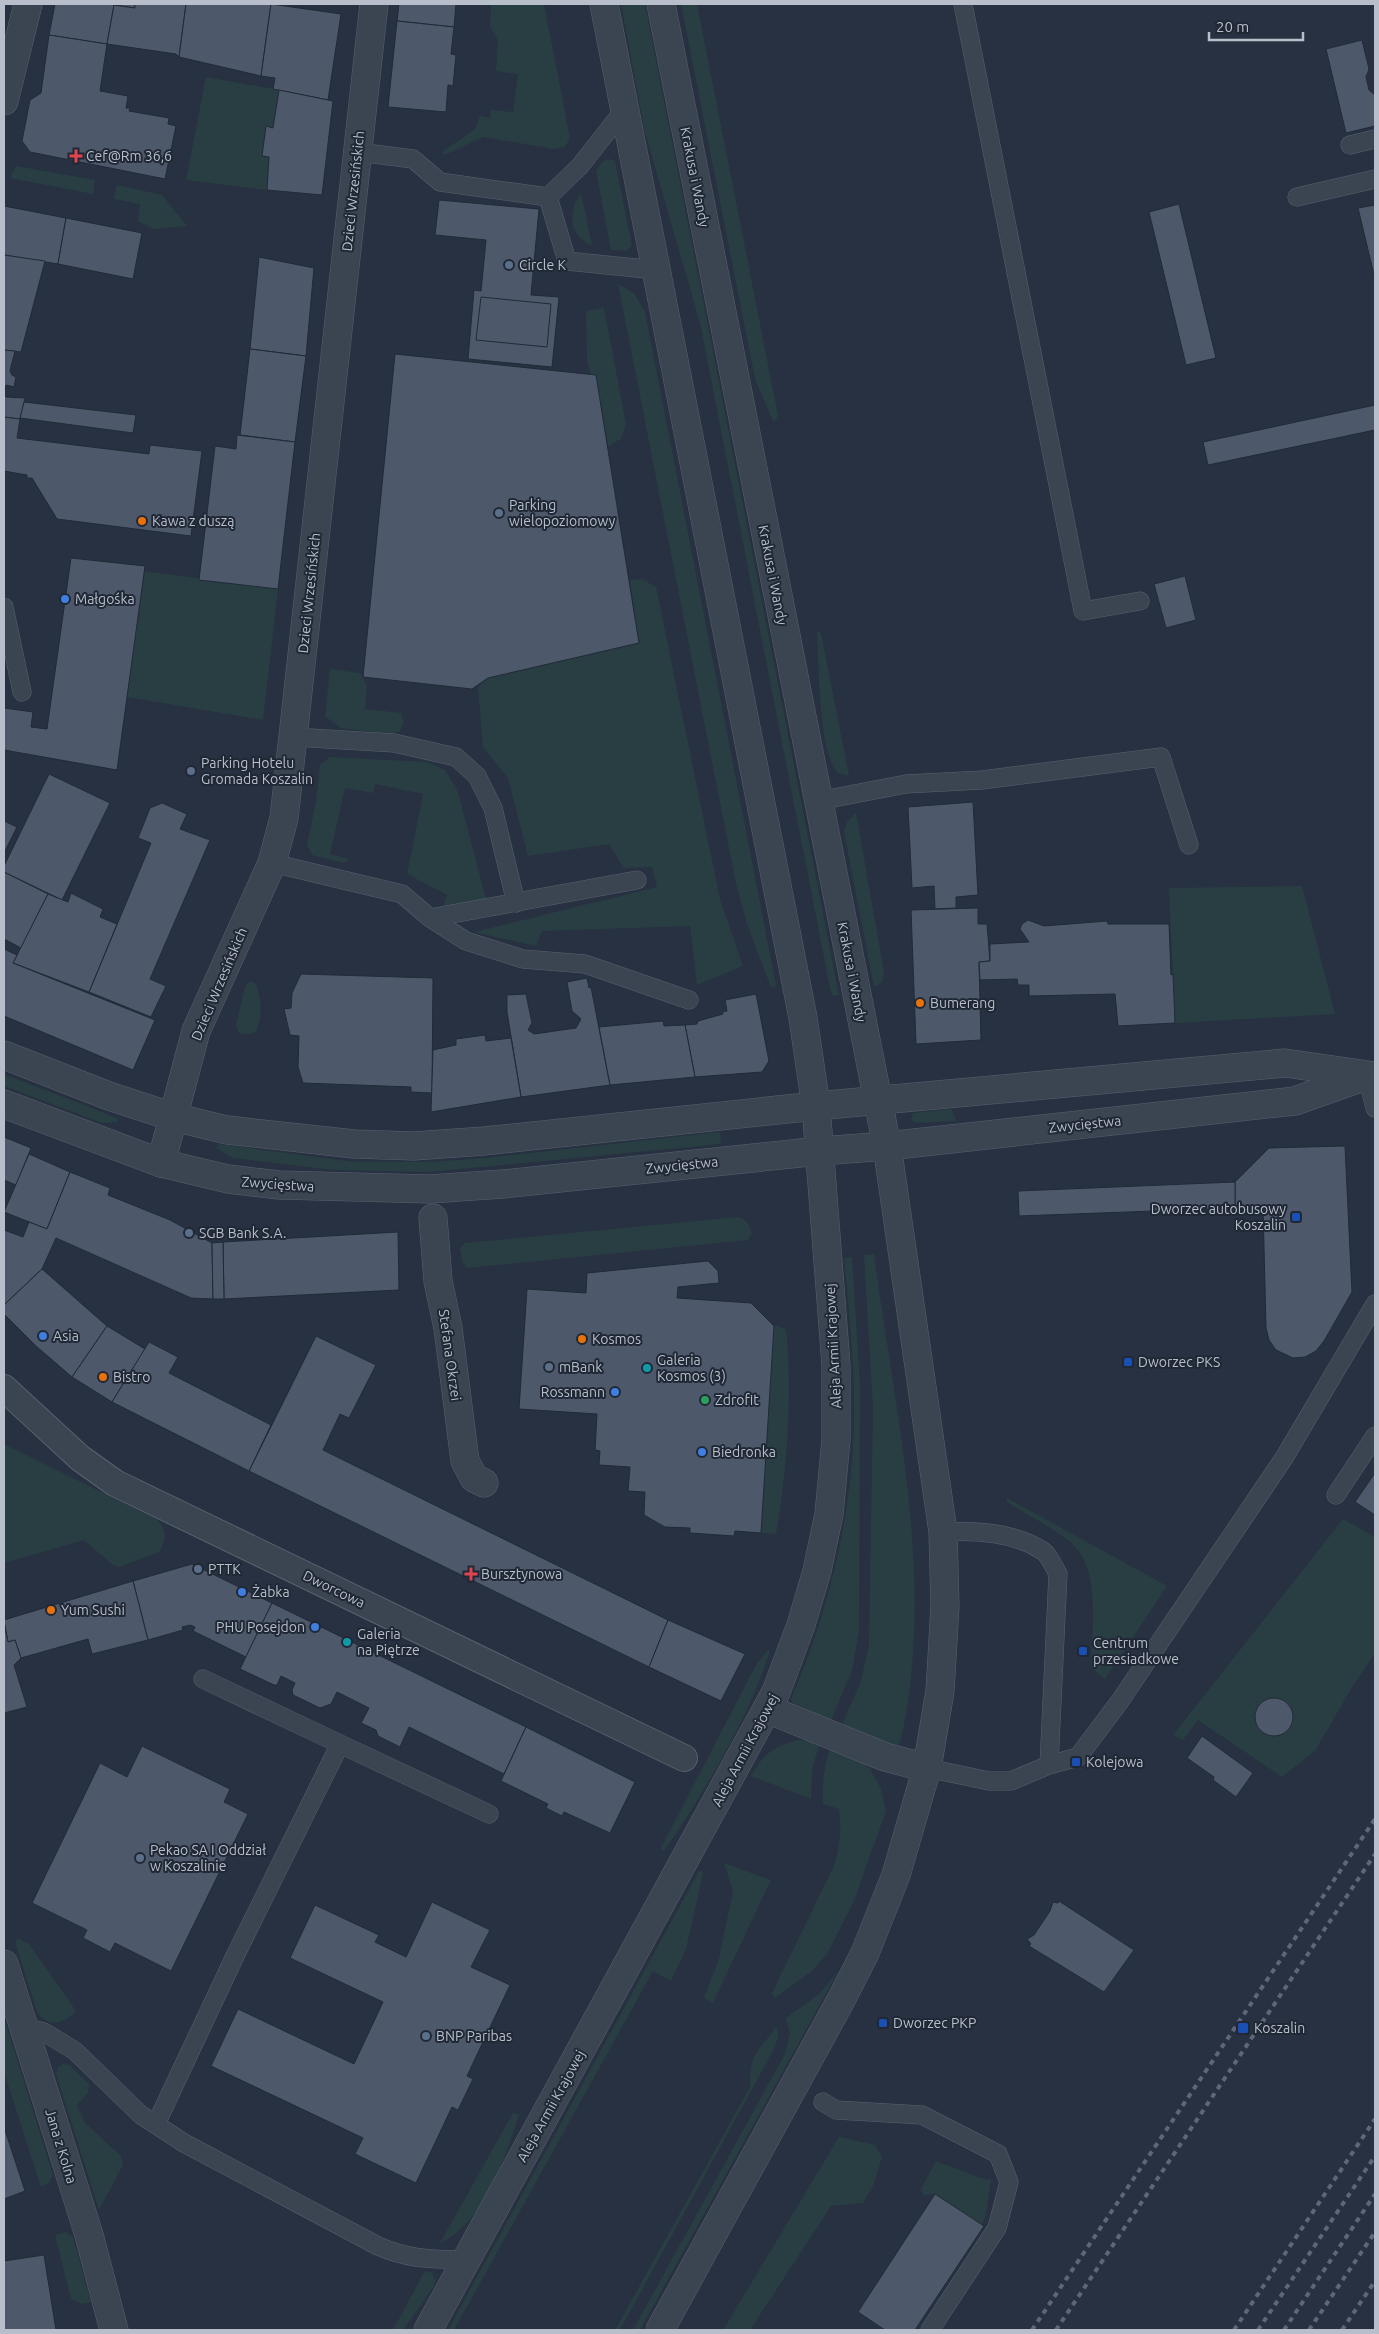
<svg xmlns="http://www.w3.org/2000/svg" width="1379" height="2334" viewBox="0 0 1379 2334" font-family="Ubuntu,sans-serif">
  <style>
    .green { fill: #293e42 }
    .building { fill: #4d586a; stroke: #222a38 }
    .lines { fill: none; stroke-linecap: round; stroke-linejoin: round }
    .service-casing { stroke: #59616e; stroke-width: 19 }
    .pedestrian-casing { stroke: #59616e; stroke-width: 28 }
    .minor-casing { stroke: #59616e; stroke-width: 29 }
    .tertiary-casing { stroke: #59616e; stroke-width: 29 }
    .service { stroke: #3b4451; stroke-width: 18 }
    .pedestrian { stroke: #3b4451; stroke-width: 26 }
    .minor { stroke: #3b4451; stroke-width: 28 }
    .tertiary { stroke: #3b4451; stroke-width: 28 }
    .rail { stroke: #5d6778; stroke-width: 4; stroke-dasharray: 5 5; stroke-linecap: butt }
    .health-dot { fill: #e0444e; stroke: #202836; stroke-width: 2 }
    .service-dot { fill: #5c6f8a; stroke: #202836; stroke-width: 2 }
    .food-dot { fill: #e8710a; stroke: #202836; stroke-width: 2 }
    .shop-dot { fill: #3f7fe0; stroke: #202836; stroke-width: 2 }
    .transit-dot { fill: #1a4fb4; stroke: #202836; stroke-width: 2 }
    .culture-dot { fill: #0f9aa8; stroke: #202836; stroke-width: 2 }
    .leisure-dot { fill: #2e9e5b; stroke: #202836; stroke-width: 2 }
    .labels { text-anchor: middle; stroke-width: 4; stroke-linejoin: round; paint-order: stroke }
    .poi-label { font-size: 14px; fill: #b8bfcb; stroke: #202836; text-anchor: start }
    .street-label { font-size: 14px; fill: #b8bfcb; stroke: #202836 }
  </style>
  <rect width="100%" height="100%" fill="#273141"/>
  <!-- green -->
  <g class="green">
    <polygon points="491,4 544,4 570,138 565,147 554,149 483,137 445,155 442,152 475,129 480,116 490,118 491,110 513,112 518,74 496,71 498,40 490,27"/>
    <polygon points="621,4 645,4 839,995 832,996 830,988 700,323 645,132"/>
    <polygon points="681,4 697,4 778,415 776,420 773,421 755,379"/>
    <polygon points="206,77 279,90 273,128 266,127 262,156 269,157 267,190 186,180"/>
    <polygon points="609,159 615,161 632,246 626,251 611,250 596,171 603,161"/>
    <polygon points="16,166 95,180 93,194 10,178"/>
    <polygon points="117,185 162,195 187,226 154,229 138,221 140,204 114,199"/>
    <path d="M581,193L592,246C569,235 567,213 581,193Z"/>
    <polygon points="618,284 634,293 645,312 776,985 774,988 770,985 747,924 736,884"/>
    <polygon points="604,308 626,424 621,439 608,446 596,375 591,374 587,360 586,311"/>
    <polygon points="144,571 278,589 263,720 127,697"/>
    <polygon points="642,579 656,587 720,899 743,966 697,985 690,926 542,931 536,946 474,932 657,887 652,867 624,868 609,844 528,856 508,778 483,747 478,687 488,678 639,643 630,580"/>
    <path d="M817,631L821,633L849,776L838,773C818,752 819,662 817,631Z"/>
    <polygon points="330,669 360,673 367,686 365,709 401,713 404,723 399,732 388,734 341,728 325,716"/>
    <polygon points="330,757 427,762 445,770 458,792 486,899 442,910 447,895 407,874 423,794 375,784 373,793 345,788 330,854 349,859 345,863 312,855 307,845 316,801 320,765"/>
    <polygon points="856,813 884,972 882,982 874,987 844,832 847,822"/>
    <polygon points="1302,886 1335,1014 1175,1023 1169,888"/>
    <path d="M249,982H254C262,994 263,1018 256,1031C250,1035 245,1036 238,1032L236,1025L245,987Z"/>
    <polygon points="4,1074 117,1118 118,1122 102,1123 4,1086"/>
    <polygon points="952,1109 956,1121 915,1123 911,1119 913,1113"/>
    <polygon points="720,1132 721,1144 429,1172 333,1170 233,1158 216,1148 219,1144 354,1162 429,1162 486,1158"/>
    <path d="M738,1217C747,1220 749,1224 752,1234L748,1240L467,1268L462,1261L460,1248L465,1243Z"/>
    <path d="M874,1254C895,1416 936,1577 901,1740L897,1746L892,1747L842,1725L861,1681L869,1644L873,1408L864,1255Z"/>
    <path d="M852,1257L860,1385L859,1631L852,1671L831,1720L793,1703L791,1699C829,1611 852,1517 854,1420C855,1366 849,1312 844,1258Z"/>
    <path d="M777,1325L785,1329L787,1337C792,1403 787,1468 776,1534L761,1533L774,1326Z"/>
    <path d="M4,1444L156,1519C167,1529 167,1539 159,1552L119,1567L113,1565L84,1540L4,1563Z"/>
    <path d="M1007,1498L1167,1586L1105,1679L1091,1668C1091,1628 1103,1569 1069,1541C1050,1526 1027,1515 1007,1502Z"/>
    <polygon points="1343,1519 1375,1537 1375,1653 1351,1689 1315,1751 1282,1777 1198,1720 1183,1740 1173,1735"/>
    <path d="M767,1651H770C750,1716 703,1795 664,1851L661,1848L757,1663Z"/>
    <path d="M800,1740L820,1742L812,1770L811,1799L751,1776C762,1755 776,1744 800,1740Z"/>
    <path d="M831,1746L860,1761L870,1769L881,1789L886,1811L853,1903L827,1954L812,1971L775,1998L772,1993L833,1868C840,1849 842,1830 839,1809L823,1804C822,1783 824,1766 831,1746Z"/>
    <polygon points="724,1863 771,1880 713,2003 704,1998 719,1959 733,1891"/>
    <polygon points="699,1871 703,1872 703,1874 686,1949 671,1981 653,1971 454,2330 448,2330"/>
    <path d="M18,1938L29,1944L76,2011C64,2023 49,2029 37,2012L15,1942Z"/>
    <polygon points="839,1970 640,2330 633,2330 785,2054 790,2033 786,2018 819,1994"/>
    <polygon points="4,2017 53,2175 49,2183 41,2187 4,2072"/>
    <path d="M777,2026L778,2038L774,2049L620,2330H615L750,2087C750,2052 757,2053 777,2026Z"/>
    <polygon points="63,2064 69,2065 89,2084 88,2093 77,2105 85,2123 121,2156 123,2165 99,2210 56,2074 58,2067"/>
    <path d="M513,2113L519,2115C506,2156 483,2224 440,2243Z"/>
    <polygon points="839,2137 875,2145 882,2157 874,2184 863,2203 831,2206 750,2330 723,2330"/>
    <polygon points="936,2161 987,2180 991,2179 986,2214 982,2225 935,2194 924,2195 921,2189"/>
    <polygon points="66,2232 73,2237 91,2302 82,2304 71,2299 55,2235"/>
    <polygon points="425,2271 432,2273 435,2280 434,2286 403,2330 393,2330"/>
  </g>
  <!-- building -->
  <g class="building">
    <polygon points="55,4 135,4 135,8 114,5 107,44 49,35"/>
    <polygon points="135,4 186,4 179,57 176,54 107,44 114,5 135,8"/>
    <polygon points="186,4 271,4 261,76 179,57"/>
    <polygon points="271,4 341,14 328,100 273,89 275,78 261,76"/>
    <polygon points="399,4 456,4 454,27 397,21"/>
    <polygon points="397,21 454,27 451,54 456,55 453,86 448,85 446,112 388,107"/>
    <polygon points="49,35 107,44 100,91 128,96 126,108 130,108 129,111 169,118 168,124 176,126 165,179 30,152 22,141 30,100 41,93"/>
    <polygon points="1362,40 1369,69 1366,77 1369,90 1375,95 1375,126 1346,133 1326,49"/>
    <polygon points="279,90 333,101 322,195 267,190 269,157 262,156 266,126 273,128"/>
    <polygon points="439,200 539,209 531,295 559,297 552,367 468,359 474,290 481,291 486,240 435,235"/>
    <polygon points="1179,204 1216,358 1186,365 1149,212"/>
    <polygon points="1375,205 1375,279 1358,208"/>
    <polygon points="4,206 66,218 58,264 4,255"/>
    <polygon points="66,218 142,233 133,279 58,264"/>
    <polygon points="4,255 45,261 21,352 4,350"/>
    <polygon points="259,257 314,268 306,356 250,349"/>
    <polygon points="481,297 551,304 547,347 476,340"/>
    <polygon points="250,349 306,356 295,442 240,435"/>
    <polygon points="4,350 15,351 10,371 12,375 16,377 14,387 6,385 4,394 6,397 25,398 20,419 4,417"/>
    <polygon points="395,354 596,375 639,643 488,678 472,689 363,677"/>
    <polygon points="24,402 136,415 133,433 20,418"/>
    <polygon points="1375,405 1375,430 1208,465 1203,442"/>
    <polygon points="4,417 20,419 17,438 149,454 150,445 202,451 191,536 57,519 32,478 27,478 27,475 4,471"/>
    <polygon points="237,435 295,442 278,589 199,580 215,446 236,449"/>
    <polygon points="71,558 145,566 117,770 4,750 4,708 33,712 31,727 47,729"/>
    <polygon points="1185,576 1196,620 1166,628 1154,584"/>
    <polygon points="49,774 110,803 62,900 4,872 4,866"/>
    <polygon points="973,802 978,895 956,897 956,908 935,909 934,886 912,888 908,807"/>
    <polygon points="162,803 187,814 180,829 210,840 150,979 166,986 151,1017 89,992 151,843 138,838 150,808"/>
    <polygon points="4,821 17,827 4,853"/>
    <polygon points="4,872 48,894 21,948 4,939"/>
    <polygon points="71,893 103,909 100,917 117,924 89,992 13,963 48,894 68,902"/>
    <polygon points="978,908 978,924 987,924 990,961 979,962 981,1040 916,1044 911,910"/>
    <polygon points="1028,920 1044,926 1107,921 1108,924 1169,924 1171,975 1173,974 1175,1023 1118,1026 1115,994 1029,996 1029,985 1018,985 1017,979 980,980 979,962 990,961 990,944 1029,942 1020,929 1022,924"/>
    <polygon points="4,949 17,955 13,963 155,1020 133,1070 4,1016"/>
    <polygon points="301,974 433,978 432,1093 411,1092 411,1087 303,1083 298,1067 299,1036 290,1035 284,1009 291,1008 292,993"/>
    <polygon points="587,978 589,988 591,987 610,1085 521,1097 507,1012 507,995 526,994 532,1023 528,1030 534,1034 576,1028 581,1019 572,1011 567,982"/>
    <polygon points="756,994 769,1061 762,1072 695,1077 685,1025 697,1024 698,1021 723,1014 722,1012 727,1011 725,1000"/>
    <polygon points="663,1021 664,1026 685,1025 695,1077 610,1085 599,1027"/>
    <polygon points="485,1035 486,1041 511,1038 521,1097 431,1112 433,1050 456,1045 456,1039"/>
    <polygon points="4,1137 31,1148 16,1185 4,1180"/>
    <polygon points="1345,1146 1352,1292 1324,1341 1316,1351 1305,1357 1293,1358 1276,1350 1269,1340 1266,1328 1263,1207 1235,1208 1235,1182 1269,1148"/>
    <polygon points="29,1154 70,1172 47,1229 4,1212"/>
    <polygon points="70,1172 110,1188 108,1195 170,1220 212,1243 213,1299 191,1298 56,1238 42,1269 4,1305 4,1230 23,1237 29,1222 47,1229"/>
    <polygon points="1235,1182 1235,1208 1019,1216 1018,1191"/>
    <polygon points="398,1232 399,1290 224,1299 223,1242"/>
    <polygon points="223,1242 224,1299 213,1299 212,1243"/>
    <polygon points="708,1261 718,1271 719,1283 678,1287 677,1298 751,1303 774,1326 761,1533 735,1531 734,1536 690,1533 690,1528 665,1527 644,1515 645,1492 628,1491 630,1467 599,1465 600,1451 595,1450 597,1414 519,1409 527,1289 586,1293 587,1273"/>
    <polygon points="42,1269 107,1326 72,1377 36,1346 4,1314 4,1305"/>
    <polygon points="107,1326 145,1349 112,1402 72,1377"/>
    <polygon points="316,1336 376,1365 349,1418 340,1414 323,1450 668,1620 649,1667 249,1471"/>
    <polygon points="149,1342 178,1357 169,1373 271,1425 249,1471 112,1402"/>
    <polygon points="1375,1473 1375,1515 1355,1502"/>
    <polygon points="192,1564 272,1603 246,1657 193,1631 195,1627 190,1625 182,1627 183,1630 148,1640 133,1581"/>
    <polygon points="133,1581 148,1640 92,1654 88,1639 21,1658 15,1640 8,1642 4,1620"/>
    <polygon points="272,1603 526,1727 504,1774 409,1727 400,1747 378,1736 376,1730 361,1723 369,1708 337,1692 331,1704 320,1708 293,1695 292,1690 295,1683 281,1676 277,1685 274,1685 240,1669"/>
    <polygon points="668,1620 745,1654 721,1701 649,1667"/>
    <polygon points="4,1624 8,1642 15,1640 21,1658 14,1665 27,1707 4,1713"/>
    <circle cx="1274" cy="1717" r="19"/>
    <polygon points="526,1727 635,1782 610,1833 564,1812 562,1816 546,1808 548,1804 501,1781"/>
    <polygon points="1202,1736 1253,1773 1236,1797 1213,1780 1214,1777 1187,1758"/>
    <polygon points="142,1746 230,1789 224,1802 248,1814 171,1971 115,1943 110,1952 83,1938 87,1930 32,1903 100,1763 127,1777"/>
    <polygon points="1059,1901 1134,1950 1104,1992 1029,1946 1031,1944 1027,1939 1034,1935 1050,1911 1053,1902 1058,1903"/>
    <polygon points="432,1902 490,1930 471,1967 510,1985 467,2076 473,2079 458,2110 452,2107 416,2183 355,2154 363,2138 211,2066 238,2009 354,2064 383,2002 290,1958 315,1905 379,1935 375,1942 406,1957"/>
    <polygon points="4,2127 25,2191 4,2199"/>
    <polygon points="935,2194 984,2226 915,2330 885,2330 858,2312"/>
    <polygon points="44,2255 56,2330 4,2330 4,2261"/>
  </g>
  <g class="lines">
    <defs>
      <g id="service">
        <polyline points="963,4 1083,611 1140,601"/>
        <polyline points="1350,145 1375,139"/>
        <polyline points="358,152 413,159 440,182 548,197 580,166 624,110"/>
        <polyline points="548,197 567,261 656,270"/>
        <polyline points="1297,197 1375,179"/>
        <polyline points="4,607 22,692"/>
        <polyline points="293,737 394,743 456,757 477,776 493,808 516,903"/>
        <polyline points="818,801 906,784 982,780 1161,757 1189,845"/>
        <polyline points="272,863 402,894 430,918 466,941 523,959 585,964 689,1000"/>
        <polyline points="430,918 637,880"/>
        <polyline points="1367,1076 1375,1108"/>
        <polyline points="1336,1495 1375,1436"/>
        <path d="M943,1532C976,1530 1014,1532 1043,1551C1049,1555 1054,1567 1058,1574L1049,1765"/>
        <polyline points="203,1679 340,1744"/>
        <polyline points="927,1768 989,1781 1011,1781 1049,1765 1078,1757 1120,1701 1284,1458 1375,1304"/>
        <path d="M24,2027L44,2032L75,2051L141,2115L184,2143L378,2246C410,2260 433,2259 466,2260"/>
        <polyline points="823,2102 836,2110 922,2115 998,2154 1009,2182 997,2228 930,2330"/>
        <polyline points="156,2124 235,1956 340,1744 489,1814"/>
      </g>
      <polyline id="pedestrian" points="4,1388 80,1458 115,1483 684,1758"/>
      <g id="minor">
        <polyline points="4,101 28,4"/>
        <polyline points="161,1163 196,1031 272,863 284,818 374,4"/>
        <polyline points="433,1218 438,1281 448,1328 465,1461 474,1478 484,1483"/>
        <polyline points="4,1964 89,2235 114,2330"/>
      </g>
      <g id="tertiary">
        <polyline points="4,1055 109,1096 173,1117 227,1130 354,1144 414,1146 484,1141 816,1106 1285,1063 1375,1076"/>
        <polyline points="4,1104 161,1163 228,1179 279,1185 430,1189 503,1184 820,1151 887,1146 1295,1101 1363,1077"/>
        <polyline points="767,1709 885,1757 927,1768"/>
        <polyline points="428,2330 776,1692 801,1625 817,1571 829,1514 836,1440 836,1365 816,1106 803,1018 604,4"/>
        <polyline points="660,2330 841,2000 865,1953 896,1875 927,1768 940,1691 945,1606 943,1532 887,1146 661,4"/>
      </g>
    </defs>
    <!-- service casing -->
    <use href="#service" class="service-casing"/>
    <!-- pedestrian casing -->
    <use href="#pedestrian" class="pedestrian-casing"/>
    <!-- minor casing -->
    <use href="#minor" class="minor-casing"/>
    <!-- tertiary casing -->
    <use href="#tertiary" class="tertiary-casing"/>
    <!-- service -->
    <use href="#service" class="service"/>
    <!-- pedestrian -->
    <use href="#pedestrian" class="pedestrian"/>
    <!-- minor -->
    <use href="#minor" class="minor"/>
    <!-- tertiary -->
    <use href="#tertiary" class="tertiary"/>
    <!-- rail -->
    <g class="rail">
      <polyline points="1032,2330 1375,1819"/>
      <polyline points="1056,2330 1375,1854"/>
      <polyline points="1234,2330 1375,2119"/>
      <polyline points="1258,2330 1375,2156"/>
      <polyline points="1284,2330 1375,2194"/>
      <polyline points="1309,2330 1375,2232"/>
      <polyline points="1342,2330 1375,2281"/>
    </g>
  </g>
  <!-- markers -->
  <g class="health-dot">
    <path d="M73.5 148.5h5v5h5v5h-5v5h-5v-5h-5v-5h5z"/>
    <path d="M468.5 1566.5h5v5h5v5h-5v5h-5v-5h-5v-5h5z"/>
  </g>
  <g class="service-dot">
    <circle cx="509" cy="265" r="5"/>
    <circle cx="499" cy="513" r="5"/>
    <circle cx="191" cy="771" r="5"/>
    <circle cx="189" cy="1233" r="5"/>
    <circle cx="549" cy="1367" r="5"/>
    <circle cx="198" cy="1569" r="5"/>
    <circle cx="140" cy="1858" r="5"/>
    <circle cx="426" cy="2036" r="5"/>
  </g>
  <g class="food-dot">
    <circle cx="142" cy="521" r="5"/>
    <circle cx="920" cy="1003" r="5"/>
    <circle cx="582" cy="1339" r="5"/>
    <circle cx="103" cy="1377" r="5"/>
    <circle cx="51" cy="1610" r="5"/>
  </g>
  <g class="shop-dot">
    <circle cx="65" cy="599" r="5"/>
    <circle cx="43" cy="1336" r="5"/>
    <circle cx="615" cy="1392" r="5"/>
    <circle cx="702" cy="1452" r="5"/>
    <circle cx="242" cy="1592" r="5"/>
    <circle cx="315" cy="1627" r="5"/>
  </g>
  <g class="transit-dot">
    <rect x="1291" y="1212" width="10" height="10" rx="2.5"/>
    <rect x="1123" y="1357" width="10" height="10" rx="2.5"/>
    <rect x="1078" y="1646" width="10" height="10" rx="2.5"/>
    <rect x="1071" y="1757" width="10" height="10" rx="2.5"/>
    <rect x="878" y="2018" width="10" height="10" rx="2.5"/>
    <rect x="1237" y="2022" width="12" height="12" rx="2.5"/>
  </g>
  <g class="culture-dot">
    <circle cx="647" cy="1368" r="5"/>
    <circle cx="347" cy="1642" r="5"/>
  </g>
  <circle class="leisure-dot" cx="705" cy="1400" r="5"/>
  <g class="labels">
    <!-- poi labels -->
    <g class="poi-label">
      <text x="86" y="161">Cef@Rm 36,6</text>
      <text x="519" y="270">Circle K</text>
      <text x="509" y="510">Parking<tspan x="509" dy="16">wielopoziomowy</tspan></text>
      <text x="152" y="526">Kawa z duszą</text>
      <text x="75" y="604">Małgośka</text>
      <text x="201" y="768">Parking Hotelu<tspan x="201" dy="16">Gromada Koszalin</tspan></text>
      <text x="930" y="1008">Bumerang</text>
      <text x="1286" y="1214" text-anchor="end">Dworzec autobusowy<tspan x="1286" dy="16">Koszalin</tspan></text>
      <text x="199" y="1238">SGB Bank S.A.</text>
      <text x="53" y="1341">Asia</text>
      <text x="592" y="1344">Kosmos</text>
      <text x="657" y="1365">Galeria<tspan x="657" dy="16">Kosmos (3)</tspan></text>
      <text x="1138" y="1367">Dworzec PKS</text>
      <text x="559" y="1372">mBank</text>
      <text x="113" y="1382">Bistro</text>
      <text x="605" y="1397" text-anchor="end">Rossmann</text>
      <text x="715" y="1405">Zdrofit</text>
      <text x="712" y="1457">Biedronka</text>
      <text x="208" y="1574">PTTK</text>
      <text x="481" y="1579">Bursztynowa</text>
      <text x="252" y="1597">Żabka</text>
      <text x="61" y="1615">Yum Sushi</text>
      <text x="305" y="1632" text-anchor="end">PHU Posejdon</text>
      <text x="357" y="1639">Galeria<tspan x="357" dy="16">na Piętrze</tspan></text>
      <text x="1093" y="1648">Centrum<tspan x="1093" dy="16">przesiadkowe</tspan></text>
      <text x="1086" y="1767">Kolejowa</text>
      <text x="150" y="1855">Pekao SA I Oddział<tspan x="150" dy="16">w Koszalinie</tspan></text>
      <text x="893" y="2028">Dworzec PKP</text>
      <text x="1254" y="2033">Koszalin</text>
      <text x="436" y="2041">BNP Paribas</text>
    </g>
    <!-- street labels -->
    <g class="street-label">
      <text transform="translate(695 177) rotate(79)" y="5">Krakusa i Wandy</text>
      <text transform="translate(353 191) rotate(-84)" y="5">Dzieci Wrzesińskich</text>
      <text transform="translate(773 575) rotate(79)" y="5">Krakusa i Wandy</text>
      <text transform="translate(309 593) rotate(-84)" y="5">Dzieci Wrzesińskich</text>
      <text transform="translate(852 972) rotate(79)" y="5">Krakusa i Wandy</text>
      <text transform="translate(219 984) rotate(-67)" y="5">Dzieci Wrzesińskich</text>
      <text transform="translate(1085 1124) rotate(-6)" y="5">Zwycięstwa</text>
      <text transform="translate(682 1165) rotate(-6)" y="5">Zwycięstwa</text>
      <text transform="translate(278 1184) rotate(4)" y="5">Zwycięstwa</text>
      <text transform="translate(833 1346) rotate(-93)" y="5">Aleja Armii Krajowej</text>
      <text transform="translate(450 1355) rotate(82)" y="5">Stefana Okrzei</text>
      <text transform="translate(334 1589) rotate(26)" y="5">Dworcowa</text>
      <text transform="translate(745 1750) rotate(-62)" y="5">Aleja Armii Krajowej</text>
      <text transform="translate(551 2106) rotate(-61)" y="5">Aleja Armii Krajowej</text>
      <text transform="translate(61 2146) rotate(73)" y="5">Jana z Kolna</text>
    </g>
  </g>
  <!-- border -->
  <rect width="1379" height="2334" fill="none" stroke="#b8bfcb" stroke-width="10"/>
  <!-- scale -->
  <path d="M1209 32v8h94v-8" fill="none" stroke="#b8bfcb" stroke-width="2.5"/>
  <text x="1216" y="32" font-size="15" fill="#b8bfcb" stroke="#202836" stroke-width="4" paint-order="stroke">20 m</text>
</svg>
